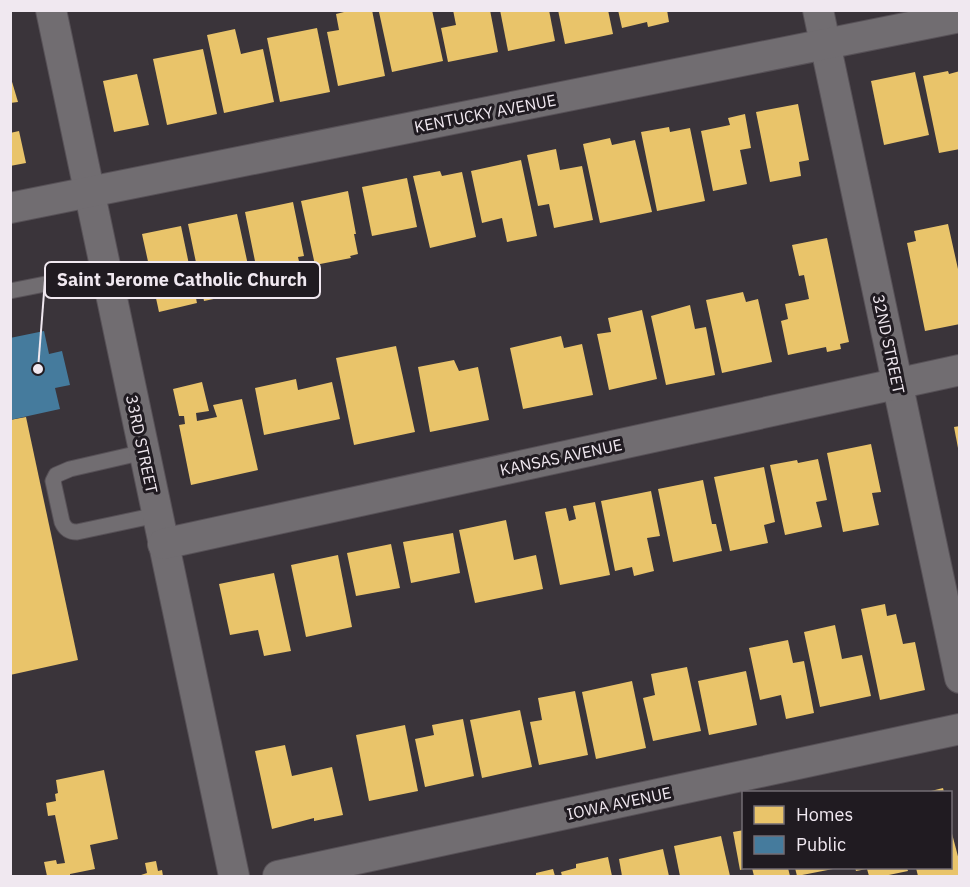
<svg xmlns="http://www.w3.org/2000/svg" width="970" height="887" viewBox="0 0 970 887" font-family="'IBM Plex Sans',sans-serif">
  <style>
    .homes { fill: #e9c46a }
    .public { fill: #457b9d }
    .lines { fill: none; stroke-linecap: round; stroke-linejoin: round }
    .lane-casing { stroke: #575157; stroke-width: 17 }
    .street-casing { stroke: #575157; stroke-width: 32 }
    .lane { stroke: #716d71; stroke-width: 15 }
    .street { stroke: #716d71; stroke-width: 30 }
    .labels { text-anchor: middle; stroke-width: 6; stroke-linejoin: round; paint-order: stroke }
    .street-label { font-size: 16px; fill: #f0e8f0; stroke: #201b21 }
    .leader { fill: none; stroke: #f0e8f0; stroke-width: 2 }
    .callout-dot { fill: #f0e8f0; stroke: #201b21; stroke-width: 2 }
    .callout { fill: #201b21; stroke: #f0e8f0; stroke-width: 2 }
    .callout-label { font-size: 18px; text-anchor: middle; font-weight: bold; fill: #f0e8f0 }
  </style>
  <rect width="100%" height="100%" fill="#3a343a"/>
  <!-- homes -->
  <g class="homes">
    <polygon points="352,10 372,10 385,76 338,86 327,32 339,30 336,14"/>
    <polygon points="386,10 432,10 443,61 392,72 379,12"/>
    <polygon points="453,10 490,10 498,52 448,62 441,28 456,25"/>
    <polygon points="500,10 549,10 555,41 508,51"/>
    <polygon points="558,10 608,10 613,34 565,44"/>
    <polygon points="618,10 667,10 669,22 648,27 647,22 622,28"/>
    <polygon points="317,28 330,92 280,102 267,38"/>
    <polygon points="235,29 241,54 263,49 274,102 224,113 207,35"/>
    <polygon points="203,49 217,114 167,125 153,59"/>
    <polygon points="948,71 949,74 960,71 960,149 939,153 923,76"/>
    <polygon points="915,72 929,135 884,145 871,81"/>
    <polygon points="137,74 149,125 114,132 103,81"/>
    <polygon points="10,75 18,102 10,103"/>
    <polygon points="798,104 809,160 799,162 801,176 770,182 756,112"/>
    <polygon points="745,114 751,148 740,150 747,184 713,191 701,131 730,125 728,118"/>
    <polygon points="669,127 670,132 690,128 705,201 657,211 641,132"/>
    <polygon points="19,131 26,163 10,166 10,133"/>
    <polygon points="610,138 612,145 635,140 652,212 600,223 583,144"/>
    <polygon points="556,149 560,170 582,166 593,220 554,228 549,204 538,206 527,155"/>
    <polygon points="521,160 537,236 507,242 502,218 482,223 471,171"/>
    <polygon points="440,171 442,176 462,172 476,237 430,248 413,176"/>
    <polygon points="407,178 417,227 372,236 362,187"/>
    <polygon points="348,191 356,234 354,234 358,254 350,256 351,258 315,265 301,201"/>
    <polygon points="293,202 304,256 298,257 301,270 268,277 266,264 256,266 245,212"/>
    <polygon points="237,214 251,279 226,284 228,296 204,301 188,224"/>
    <polygon points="948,224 960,278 960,324 925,331 907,243 916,241 914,231"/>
    <polygon points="181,226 197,303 159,312 142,234"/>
    <polygon points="827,238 849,342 840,344 841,349 827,352 826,347 788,355 781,321 788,319 785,304 809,299 804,275 799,276 792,245"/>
    <polygon points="743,292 746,302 758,299 772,362 722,373 706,300"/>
    <polygon points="690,305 695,329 706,327 715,375 666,385 651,316"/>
    <polygon points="642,310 657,379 609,390 597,334 611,332 608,318"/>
    <polygon points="561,336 564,348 582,344 593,395 523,409 510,348"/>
    <polygon points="396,346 415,432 354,445 336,358"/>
    <polygon points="454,360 459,371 478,367 489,420 430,432 418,367"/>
    <polygon points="296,379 298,390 332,382 340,419 264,435 255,388"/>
    <polygon points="202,382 209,411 196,413 197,421 217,417 213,405 242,399 258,470 191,485 179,425 185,424 184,416 179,416 173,389"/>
    <polygon points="26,417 78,660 10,675 10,420"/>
    <polygon points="960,426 960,447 958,448 954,427"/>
    <polygon points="871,444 881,492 872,493 879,525 843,532 827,453"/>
    <polygon points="818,459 827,500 816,502 822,527 785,535 770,465 797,460 798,463"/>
    <polygon points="764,467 775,522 764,525 768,543 730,551 714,477"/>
    <polygon points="703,480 712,524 716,524 722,551 673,562 658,489"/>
    <polygon points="651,491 660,536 647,538 654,571 634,576 632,567 615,571 601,501"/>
    <polygon points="595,502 610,575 560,585 545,512 566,508 569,521 576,519 573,506"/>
    <polygon points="506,520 514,560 536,555 543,589 475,603 459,530"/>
    <polygon points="453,533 460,573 411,583 403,542"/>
    <polygon points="391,544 400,588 356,596 347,553"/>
    <polygon points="338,555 352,627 306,637 291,565"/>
    <polygon points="274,573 291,651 264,656 258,630 230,635 219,584"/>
    <polygon points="885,604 887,616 896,614 903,644 915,642 925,690 880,700 861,609"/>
    <polygon points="835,625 842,659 862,655 871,696 820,707 804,632"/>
    <polygon points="788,640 793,663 804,661 814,713 786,719 781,695 760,700 749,648"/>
    <polygon points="687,667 701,731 653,741 643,698 655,695 651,674"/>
    <polygon points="746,671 757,725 709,735 698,681"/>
    <polygon points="632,681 646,748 596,759 582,692"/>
    <polygon points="575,691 588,755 539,765 530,722 542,720 538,698"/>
    <polygon points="520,710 532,767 482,778 470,720"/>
    <polygon points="463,719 474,776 425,787 415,739 434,735 432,725"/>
    <polygon points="405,725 418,791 369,801 356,735"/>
    <polygon points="285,745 292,776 332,767 343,815 314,821 314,818 272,829 255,751"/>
    <polygon points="104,770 118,839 90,845 95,869 70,874 70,876 47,876 44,862 56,860 57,864 65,863 55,815 48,816 46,803 56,801 55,794 58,793 56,780"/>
    <polygon points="943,788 944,792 927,792"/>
    <polygon points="950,826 960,864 960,876 918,876 916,868 950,868"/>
    <polygon points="744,830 744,869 740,870 733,832"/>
    <polygon points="721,836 730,876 680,876 674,846"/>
    <polygon points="663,849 669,876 622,876 619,859"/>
    <polygon points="608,857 612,876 562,876 561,872 576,868 576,864"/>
    <polygon points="156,861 158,871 162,870 163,876 138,876 147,873 145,863"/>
    <polygon points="752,868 788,868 790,876 754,876"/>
    <polygon points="795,868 833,868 833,869 797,876"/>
    <polygon points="855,868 907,868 908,871 884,876 869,876 867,869 856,871"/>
    <polygon points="553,869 555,876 536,876 536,873"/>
  </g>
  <!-- public -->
  <polygon class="public" points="44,331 49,354 62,351 70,385 55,388 60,409 10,420 10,338"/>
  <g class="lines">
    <defs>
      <g id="lane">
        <polyline points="10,291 106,272"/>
        <path d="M144,452L70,469L56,475L53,481L62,522C65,529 69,532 77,532L157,515"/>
      </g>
      <g id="street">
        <polyline points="51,10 234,876"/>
        <polyline points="818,10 960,678"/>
        <polyline points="10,208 960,17"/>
        <polyline points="163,544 960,370"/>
        <polyline points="278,876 960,729"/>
      </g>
    </defs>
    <!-- lane casing -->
    <use href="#lane" class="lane-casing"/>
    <!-- street casing -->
    <use href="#street" class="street-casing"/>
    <!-- lane -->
    <use href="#lane" class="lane"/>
    <!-- street -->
    <use href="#street" class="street"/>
  </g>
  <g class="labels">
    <!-- street labels -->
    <g class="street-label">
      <text transform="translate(485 113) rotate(-11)" y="6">KENTUCKY AVENUE</text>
      <text transform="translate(889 344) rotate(78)" y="6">32ND STREET</text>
      <text transform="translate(142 444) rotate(78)" y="6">33RD STREET</text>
      <text transform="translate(561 457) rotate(-12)" y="6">KANSAS AVENUE</text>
      <text transform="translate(619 803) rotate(-12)" y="6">IOWA AVENUE</text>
    </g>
  </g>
  <!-- callouts -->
  <path class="leader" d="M38 369L45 280"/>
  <circle class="callout-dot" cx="38" cy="369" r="6"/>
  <rect class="callout" x="45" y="262" width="275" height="36" rx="6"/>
  <g class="callout-label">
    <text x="182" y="286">Saint Jerome Catholic Church</text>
  </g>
  <!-- border -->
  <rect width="970" height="887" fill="none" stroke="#f0e8f0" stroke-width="24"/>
  <!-- legend -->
  <rect x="742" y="791" width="210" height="78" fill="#201b21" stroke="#736d74" stroke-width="1.5"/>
  <rect x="754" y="806" width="30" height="18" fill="#e9c46a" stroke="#736d74" stroke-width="1.5"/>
  <text x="796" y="821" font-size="18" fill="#f0e8f0">Homes</text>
  <rect x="754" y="836" width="30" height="18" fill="#457b9d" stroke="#736d74" stroke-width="1.5"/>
  <text x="796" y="851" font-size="18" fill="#f0e8f0">Public</text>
</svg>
